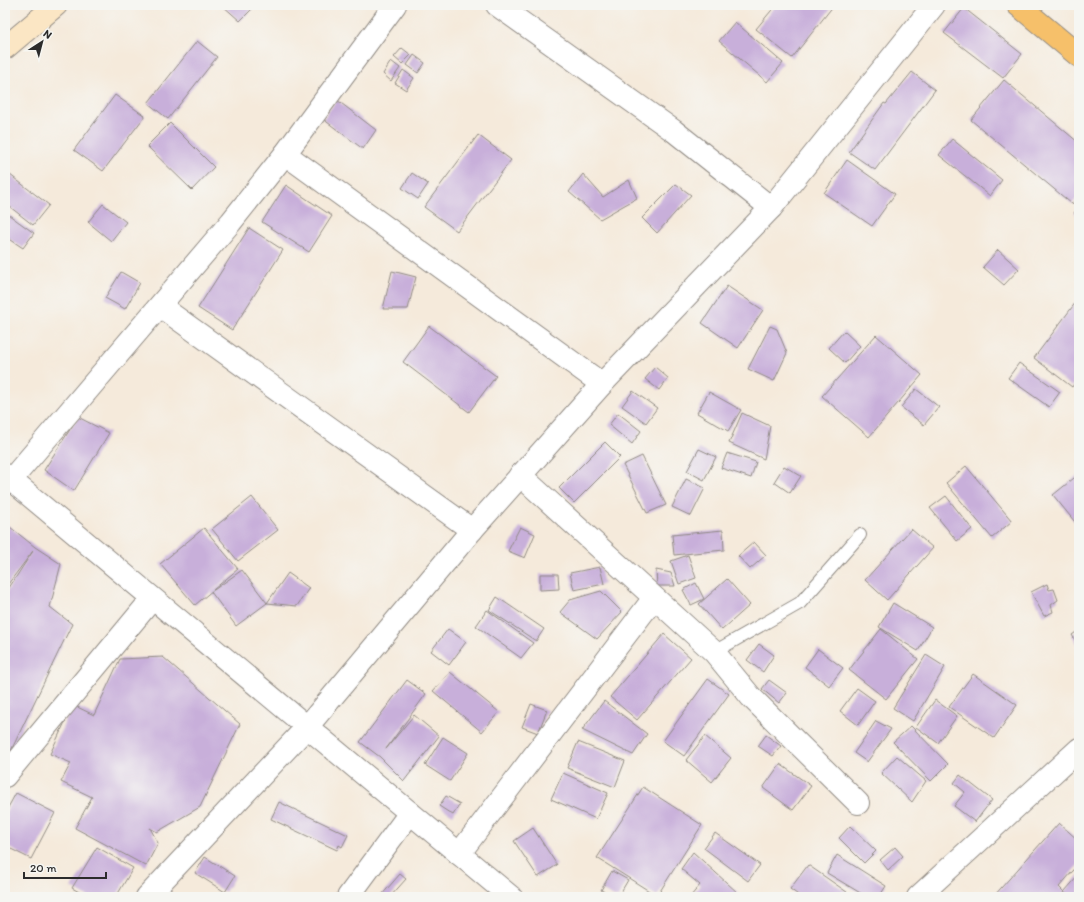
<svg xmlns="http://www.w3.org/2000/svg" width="1084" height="902" viewBox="0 0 1084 902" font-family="Itim,sans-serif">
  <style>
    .building { fill: #c8afda }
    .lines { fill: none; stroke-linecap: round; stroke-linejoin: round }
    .lane-casing { stroke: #908a83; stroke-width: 14 }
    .street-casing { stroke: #908a83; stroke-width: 24 }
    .secondary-casing { stroke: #908a83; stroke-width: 24 }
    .primary-casing { stroke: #908a83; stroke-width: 24 }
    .lane { stroke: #fff; stroke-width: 12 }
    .street { stroke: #fff; stroke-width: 22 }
    .secondary { stroke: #fbe6c4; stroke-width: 22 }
    .primary { stroke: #f6c06b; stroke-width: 22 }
  </style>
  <rect width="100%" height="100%" fill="#f6f6f2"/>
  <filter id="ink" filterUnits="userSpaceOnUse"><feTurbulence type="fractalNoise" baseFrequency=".025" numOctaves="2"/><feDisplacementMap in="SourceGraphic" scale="8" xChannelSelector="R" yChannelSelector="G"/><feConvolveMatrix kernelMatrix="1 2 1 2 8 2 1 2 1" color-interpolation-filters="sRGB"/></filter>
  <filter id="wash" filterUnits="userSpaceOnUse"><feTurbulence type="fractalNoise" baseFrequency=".012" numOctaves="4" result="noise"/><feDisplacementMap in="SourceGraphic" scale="16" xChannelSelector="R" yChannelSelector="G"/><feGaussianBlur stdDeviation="0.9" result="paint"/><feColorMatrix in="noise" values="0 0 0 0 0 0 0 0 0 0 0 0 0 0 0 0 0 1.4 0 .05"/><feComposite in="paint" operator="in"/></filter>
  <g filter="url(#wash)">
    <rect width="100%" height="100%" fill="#f5eadb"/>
    <g id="blocks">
      <!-- building -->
      <g class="building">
        <polygon points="222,5 256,5 240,21"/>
        <polygon points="776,5 834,5 792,58 756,29"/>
        <polygon points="964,8 1022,54 1003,78 944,33"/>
        <polygon points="735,22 783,63 767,82 719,41"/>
        <polygon points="197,41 217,57 168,119 148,103"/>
        <polygon points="402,48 411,55 402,64 394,57"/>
        <polygon points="414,55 425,63 418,73 407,65"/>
        <polygon points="391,61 400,68 391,81 383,74"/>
        <polygon points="403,70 414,78 406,90 395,83"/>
        <polygon points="912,72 935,90 875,170 849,152 884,103 886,104"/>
        <polygon points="1004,80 1079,143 1079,196 1072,204 971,120"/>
        <polygon points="115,95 145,116 103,171 74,150"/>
        <polygon points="337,100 376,130 363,149 323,119"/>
        <polygon points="170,123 214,167 192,190 147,146"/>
        <polygon points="478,135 511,160 457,231 424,207"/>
        <polygon points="952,139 1002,180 990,196 939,155"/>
        <polygon points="847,160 895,194 872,226 824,193"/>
        <polygon points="5,171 49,205 33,225 5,203"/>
        <polygon points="412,173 428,184 418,199 402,188"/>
        <polygon points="583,174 603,197 629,180 637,198 600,219 569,192"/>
        <polygon points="676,184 691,195 657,233 642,218"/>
        <polygon points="286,185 332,216 309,252 262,222"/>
        <polygon points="103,204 126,222 111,241 88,222"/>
        <polygon points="1079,207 1079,217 1074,213"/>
        <polygon points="5,212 34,233 23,248 5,236"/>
        <polygon points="249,228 283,250 232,330 198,308"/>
        <polygon points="998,250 1019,269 1004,285 983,267"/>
        <polygon points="392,271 416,277 408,309 383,309"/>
        <polygon points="121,272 140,283 125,309 105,298"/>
        <polygon points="727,286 763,310 738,348 702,323"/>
        <polygon points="1079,298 1079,377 1072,387 1034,358"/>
        <polygon points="429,326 496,376 469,412 403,362"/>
        <polygon points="770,326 777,329 787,353 774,381 748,369"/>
        <polygon points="844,331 860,346 845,363 829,348"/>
        <polygon points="876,335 922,375 869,437 822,396"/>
        <polygon points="1019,363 1060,392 1049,407 1008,378"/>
        <polygon points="655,367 668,378 659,390 645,379"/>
        <polygon points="916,389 939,407 924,425 901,407"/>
        <polygon points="633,391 657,408 646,423 622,406"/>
        <polygon points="709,392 741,410 728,431 697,413"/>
        <polygon points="618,413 641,431 632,444 609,425"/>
        <polygon points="742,413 770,426 764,459 729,443"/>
        <polygon points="78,417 109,433 74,491 44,470"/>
        <polygon points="605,442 620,457 574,503 559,488"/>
        <polygon points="699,449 716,457 704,480 687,471"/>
        <polygon points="727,453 756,462 751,478 721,468"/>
        <polygon points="642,456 666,505 647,513 623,465"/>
        <polygon points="784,466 801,476 790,493 774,482"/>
        <polygon points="966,466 1012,521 992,538 946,483"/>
        <polygon points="1079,474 1079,527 1053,495"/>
        <polygon points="686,479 705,488 691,516 672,507"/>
        <polygon points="946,496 972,529 957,541 930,508"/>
        <polygon points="252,497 278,530 238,561 212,529"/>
        <polygon points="5,523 35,547 61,564 50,607 72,624 5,763 5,594 33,551 5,588"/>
        <polygon points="520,527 535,534 525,558 508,551"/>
        <polygon points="204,528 238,569 195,605 160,564"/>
        <polygon points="911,529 933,548 887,600 865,580"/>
        <polygon points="723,530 724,550 674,555 672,535"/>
        <polygon points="754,542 766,555 750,569 738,556"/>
        <polygon points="688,555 696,578 679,584 671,561"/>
        <polygon points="600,567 604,584 574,590 570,573"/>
        <polygon points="242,570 267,603 236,626 211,592"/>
        <polygon points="656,570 671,573 675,586 657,586"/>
        <polygon points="288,573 309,588 297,606 267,603"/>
        <polygon points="540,574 558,574 559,589 540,590"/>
        <polygon points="727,579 750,605 722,630 699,604"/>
        <polygon points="696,583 704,599 691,605 683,590"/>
        <polygon points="1047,584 1049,590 1054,589 1058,600 1051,605 1053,612 1044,616 1031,592"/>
        <polygon points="601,591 622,612 597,639 560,612 570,600"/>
        <polygon points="497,597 544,629 536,641 489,610"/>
        <polygon points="893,603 932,627 918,651 879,627"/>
        <polygon points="487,610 533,643 521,658 476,626"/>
        <polygon points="448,629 466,642 449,665 431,651"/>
        <polygon points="881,629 918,659 886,699 849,670"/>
        <polygon points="1079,630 1079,646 1072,635"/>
        <polygon points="664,634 691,658 637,720 610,697"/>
        <polygon points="759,644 774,655 763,672 747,660"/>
        <polygon points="818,649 843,668 829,686 805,667"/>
        <polygon points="926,655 945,667 913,721 893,708"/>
        <polygon points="163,657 240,724 200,807 157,832 150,828 158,843 146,866 75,828 92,797 61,782 71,763 50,754 73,705 94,715 120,659"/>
        <polygon points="450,672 499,712 482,732 433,691"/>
        <polygon points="973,674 1017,705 994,738 949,707"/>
        <polygon points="708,679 729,694 684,756 663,741"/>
        <polygon points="407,680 426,694 386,749 414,715 439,736 404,781 380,757 360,742"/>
        <polygon points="769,680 787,693 779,703 762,689"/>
        <polygon points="857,688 875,701 858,725 840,711"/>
        <polygon points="935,700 957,716 938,743 916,727"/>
        <polygon points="604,701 647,734 633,755 582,730"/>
        <polygon points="531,704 547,710 538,733 522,727"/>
        <polygon points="876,721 891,729 867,762 854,753"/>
        <polygon points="911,726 948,764 931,781 893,742"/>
        <polygon points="766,735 781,746 773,756 758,746"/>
        <polygon points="705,736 731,758 712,782 686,760"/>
        <polygon points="443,737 468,753 450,781 425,765"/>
        <polygon points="578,742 625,761 615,787 567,768"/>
        <polygon points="897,756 926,781 912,802 881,773"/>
        <polygon points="780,764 811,786 793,810 763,788"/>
        <polygon points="563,773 608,793 596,819 551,799"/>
        <polygon points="960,775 992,800 975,822 954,806 965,792 954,783"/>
        <polygon points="643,787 702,825 657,896 597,858"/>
        <polygon points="16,793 55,813 31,859 5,846 5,813"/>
        <polygon points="446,796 460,804 453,815 439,806"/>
        <polygon points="279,802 348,835 342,847 339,845 337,850 271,819"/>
        <polygon points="1059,823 1079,841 1079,864 1059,887 1064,892 1059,897 993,897"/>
        <polygon points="850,826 876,851 864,863 839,838"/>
        <polygon points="533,828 557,865 538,877 514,841"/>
        <polygon points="715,833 760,865 748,881 704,848"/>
        <polygon points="97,847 133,868 116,897 88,897 72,888"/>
        <polygon points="895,847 903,856 888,870 880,860"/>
        <polygon points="693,852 738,893 734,897 690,897 700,885 681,869"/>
        <polygon points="837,855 886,886 879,897 867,897 827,873"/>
        <polygon points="205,857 235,876 225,892 195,873"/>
        <polygon points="808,865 854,897 801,897 790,889"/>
        <polygon points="612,871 628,880 618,897 614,897 601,890"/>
        <polygon points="400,874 406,879 390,897 380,897"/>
        <polygon points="1079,875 1079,897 1070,897 1064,892"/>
      </g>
    </g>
  </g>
  <g filter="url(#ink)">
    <use href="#blocks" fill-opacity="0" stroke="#908a83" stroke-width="1"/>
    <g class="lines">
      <defs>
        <polyline id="lane" points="714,652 800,603 860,535"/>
        <g id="street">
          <polyline points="497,5 674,131 771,208"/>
          <polyline points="285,154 395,5"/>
          <polyline points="160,306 472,530"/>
          <polyline points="5,475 511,897"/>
          <polyline points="520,475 714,652 751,697 858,803"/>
          <polyline points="11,480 231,222 285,154 602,384"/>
          <polyline points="5,776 152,599"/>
          <polyline points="459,854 654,598"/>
          <polyline points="147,897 307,727 472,530 602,384 771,208 934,5"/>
          <polyline points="348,897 410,813"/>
          <polyline points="918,897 1079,749"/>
        </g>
        <polyline id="secondary" points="5,48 56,5"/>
        <polyline id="primary" points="1018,5 1079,56"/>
      </defs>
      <!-- lane casing -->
      <use href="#lane" class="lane-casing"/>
      <!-- street casing -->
      <use href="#street" class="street-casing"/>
      <!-- secondary casing -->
      <use href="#secondary" class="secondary-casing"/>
      <!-- primary casing -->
      <use href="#primary" class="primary-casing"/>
      <!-- lane -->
      <use href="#lane" class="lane"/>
      <!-- street -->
      <use href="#street" class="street"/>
      <!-- secondary -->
      <use href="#secondary" class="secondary"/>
      <!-- primary -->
      <use href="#primary" class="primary"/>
    </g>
  </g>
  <!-- margin -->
  <rect width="1084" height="902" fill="none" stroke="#f6f6f2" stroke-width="20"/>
  <!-- north arrow -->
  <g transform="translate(42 42) rotate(36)" stroke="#f6f6f2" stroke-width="3" paint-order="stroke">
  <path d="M0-3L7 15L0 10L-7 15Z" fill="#2b2b2b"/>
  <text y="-6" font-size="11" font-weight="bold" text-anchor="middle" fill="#2b2b2b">N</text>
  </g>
  <!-- scale -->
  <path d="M24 872v6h82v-6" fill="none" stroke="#2b2b2b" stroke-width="2"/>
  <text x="30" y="872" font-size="12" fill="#2b2b2b" stroke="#f6f6f2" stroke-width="3" paint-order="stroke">20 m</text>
</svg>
